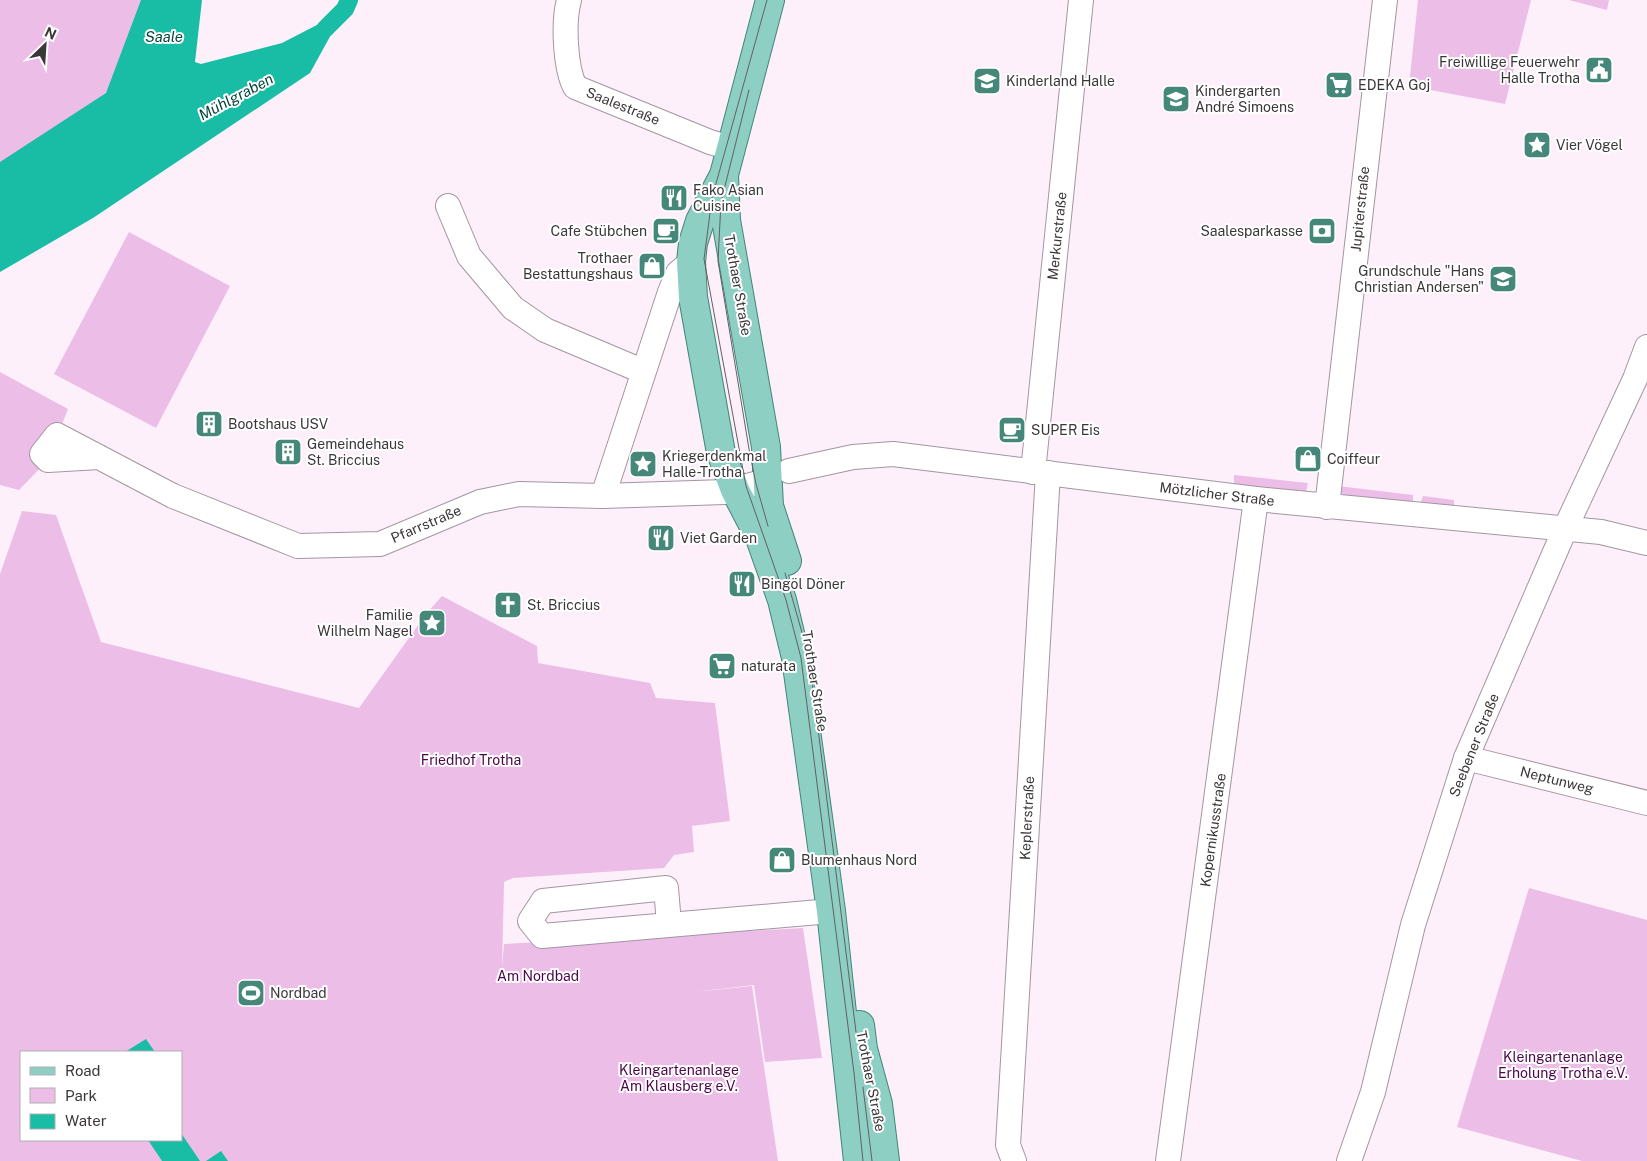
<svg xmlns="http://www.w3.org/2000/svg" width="1647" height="1161" viewBox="0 0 1647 1161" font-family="'Public Sans',sans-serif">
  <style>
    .green { fill: #ecbde7; fill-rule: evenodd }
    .water { fill: #19bda5 }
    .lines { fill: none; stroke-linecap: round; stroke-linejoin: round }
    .canal { stroke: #19bda5; stroke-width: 18 }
    .minor-casing { stroke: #a296a1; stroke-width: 26 }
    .major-casing { stroke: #408579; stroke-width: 30 }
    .minor { stroke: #fff; stroke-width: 24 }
    .major { stroke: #8ecfc3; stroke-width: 28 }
    .tram { stroke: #655e64; stroke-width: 1 }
    .labels { text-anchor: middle; stroke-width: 4; stroke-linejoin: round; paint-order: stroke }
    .poi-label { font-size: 14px; fill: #3b363a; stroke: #fff; text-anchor: start }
    .street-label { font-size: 14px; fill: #3b363a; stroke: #fff }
    .park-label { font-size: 14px; fill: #4c064a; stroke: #fff }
    .water-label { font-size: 15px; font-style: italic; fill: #05473d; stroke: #fff }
  </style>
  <rect width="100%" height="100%" fill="#fdf0fb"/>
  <!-- green -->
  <g class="green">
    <polygon points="0,0 153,0 106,93 0,168"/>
    <polygon points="1418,0 1531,0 1505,104 1409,86"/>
    <polygon points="1569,0 1609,0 1607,10"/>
    <polygon points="129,232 230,286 156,428 54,374"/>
    <polygon points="0,372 68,409 48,460 19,490 0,485"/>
    <polygon points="1234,475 1308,483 1306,492 1234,484"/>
    <polygon points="1338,486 1413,495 1413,504 1349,498 1341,493"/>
    <polygon points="1423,496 1454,500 1454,509 1425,505 1421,502"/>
    <path d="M22,511L56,515L101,642L359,708L426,614L442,596L537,646L538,663L650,683L656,698L715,703L730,821L692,826L694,852L674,855L664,868L513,878L504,882L502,968L504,944L803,928L822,1058L765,1062L754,985L694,992L752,986L778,1161H0V574ZM21,1052H181V1140H21Z"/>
    <polygon points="1529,888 1647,920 1647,1161 1582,1161 1457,1127"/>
  </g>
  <!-- water -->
  <g class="water">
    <polygon points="141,0 202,0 195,62 201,64 282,43 344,11 310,73 93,218 0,272 0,162 106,93"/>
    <polygon points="146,1039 155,1052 125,1052"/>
    <polygon points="181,1133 200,1161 162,1161 148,1140 181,1140"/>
    <polygon points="221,1151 228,1161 206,1161"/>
  </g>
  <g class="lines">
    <!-- canal -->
    <polyline class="canal" points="325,29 345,9 349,0"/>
    <defs>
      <g id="minor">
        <path d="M569,0C563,22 565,67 575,87L710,142L731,148"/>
        <polyline points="448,206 469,256 513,308 545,330 642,371"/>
        <polyline points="99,457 48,460 42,454 57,435 173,496 298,546 380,544 480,502 519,494 603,496 725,492 769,480"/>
        <polyline points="789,471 853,457 893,454 1256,499 1601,532 1647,543"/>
        <polyline points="1033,472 1081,0"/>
        <polyline points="603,496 670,292 678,273 691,262"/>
        <polyline points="1327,507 1385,0"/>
        <polyline points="1466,758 1647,803"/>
        <polyline points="669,924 666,888 543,901 530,921 542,936 831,911"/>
        <polyline points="1014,1161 1008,1145 1048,473"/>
        <polyline points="1168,1161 1256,499"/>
        <polyline points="1349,1161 1373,1092 1413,925 1466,758 1565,529 1635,379 1647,347"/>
      </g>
      <g id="major">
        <polyline points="770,0 724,175 700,221 693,243 691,262 693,297 721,453 735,490 760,538 782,600 796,658 831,911 858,1161"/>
        <polyline points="724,176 726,220 766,447 769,506 787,561"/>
        <polyline points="860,1025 863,1049 878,1104 885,1161"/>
      </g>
    </defs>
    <!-- minor casing -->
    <use href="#minor" class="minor-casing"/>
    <!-- major casing -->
    <use href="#major" class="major-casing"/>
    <!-- minor -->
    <use href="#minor" class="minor"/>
    <!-- major -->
    <use href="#major" class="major"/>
    <!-- tram -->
    <g class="tram">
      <polyline points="767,0 712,198 704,259 746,486 786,600 801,658 854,1073 863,1161"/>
      <polyline points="749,90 721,202 718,261 749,449 756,484 768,526"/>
      <polyline points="785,573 809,657 856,1032"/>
      <polyline points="863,1087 872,1161"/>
    </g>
  </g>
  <!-- icons -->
  <defs>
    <symbol id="civic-square" viewBox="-11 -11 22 22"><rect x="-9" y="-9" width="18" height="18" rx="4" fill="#45887a" stroke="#fff"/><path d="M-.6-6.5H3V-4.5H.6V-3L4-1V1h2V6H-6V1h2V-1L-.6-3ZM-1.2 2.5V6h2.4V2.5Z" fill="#fff"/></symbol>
    <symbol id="school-square" viewBox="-11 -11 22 22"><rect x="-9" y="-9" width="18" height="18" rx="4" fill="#45887a" stroke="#fff"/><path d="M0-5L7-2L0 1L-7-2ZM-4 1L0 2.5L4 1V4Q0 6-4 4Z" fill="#fff"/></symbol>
    <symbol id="supermarket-square" viewBox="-11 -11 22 22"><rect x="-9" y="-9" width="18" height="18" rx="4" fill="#45887a" stroke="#fff"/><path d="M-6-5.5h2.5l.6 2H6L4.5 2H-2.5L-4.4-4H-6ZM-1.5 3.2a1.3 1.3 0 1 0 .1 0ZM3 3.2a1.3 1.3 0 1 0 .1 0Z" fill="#fff"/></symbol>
    <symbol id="sight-square" viewBox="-11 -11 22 22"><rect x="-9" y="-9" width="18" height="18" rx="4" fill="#45887a" stroke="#fff"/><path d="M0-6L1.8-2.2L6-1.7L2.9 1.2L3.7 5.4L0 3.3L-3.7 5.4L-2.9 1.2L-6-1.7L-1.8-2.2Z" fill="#fff"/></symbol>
    <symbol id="restaurant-square" viewBox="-11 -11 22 22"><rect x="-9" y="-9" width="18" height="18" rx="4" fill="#45887a" stroke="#fff"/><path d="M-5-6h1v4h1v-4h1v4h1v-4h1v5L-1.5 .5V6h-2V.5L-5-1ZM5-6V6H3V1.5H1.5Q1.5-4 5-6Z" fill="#fff"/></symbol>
    <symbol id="cafe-square" viewBox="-11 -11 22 22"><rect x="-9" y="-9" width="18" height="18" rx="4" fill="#45887a" stroke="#fff"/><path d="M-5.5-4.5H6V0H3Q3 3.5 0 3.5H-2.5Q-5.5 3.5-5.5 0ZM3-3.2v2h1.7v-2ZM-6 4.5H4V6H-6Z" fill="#fff"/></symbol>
    <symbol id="bank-square" viewBox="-11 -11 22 22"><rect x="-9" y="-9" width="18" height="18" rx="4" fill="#45887a" stroke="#fff"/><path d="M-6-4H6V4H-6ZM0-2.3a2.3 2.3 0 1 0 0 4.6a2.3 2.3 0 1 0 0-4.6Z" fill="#fff"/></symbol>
    <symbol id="shop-square" viewBox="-11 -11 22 22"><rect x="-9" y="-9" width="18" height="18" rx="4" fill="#45887a" stroke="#fff"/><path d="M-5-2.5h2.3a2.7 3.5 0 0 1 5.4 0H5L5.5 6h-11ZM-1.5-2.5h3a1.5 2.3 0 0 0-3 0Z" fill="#fff"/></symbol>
    <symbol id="building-square" viewBox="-11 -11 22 22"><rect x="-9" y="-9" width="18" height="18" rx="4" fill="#45887a" stroke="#fff"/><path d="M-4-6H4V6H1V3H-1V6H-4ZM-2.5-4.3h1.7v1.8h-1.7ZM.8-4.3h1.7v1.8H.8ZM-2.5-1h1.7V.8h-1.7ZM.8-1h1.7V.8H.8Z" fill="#fff"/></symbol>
    <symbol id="church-square" viewBox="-11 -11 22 22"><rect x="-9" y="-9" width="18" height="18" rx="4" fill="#45887a" stroke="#fff"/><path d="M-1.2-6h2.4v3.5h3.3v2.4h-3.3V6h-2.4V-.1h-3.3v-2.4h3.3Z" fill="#fff"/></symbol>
    <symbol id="stadium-square" viewBox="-11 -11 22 22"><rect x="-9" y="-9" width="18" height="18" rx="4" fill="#45887a" stroke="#fff"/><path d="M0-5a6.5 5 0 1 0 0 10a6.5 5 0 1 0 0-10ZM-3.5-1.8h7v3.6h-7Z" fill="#fff"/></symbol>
  </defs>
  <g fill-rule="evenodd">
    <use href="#civic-square" x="1583" y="54" width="32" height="32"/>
    <use href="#school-square" x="971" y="65" width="32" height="32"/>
    <use href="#supermarket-square" x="1323" y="69" width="32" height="32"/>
    <use href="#school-square" x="1160" y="83" width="32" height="32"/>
    <use href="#sight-square" x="1521" y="129" width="32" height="32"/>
    <use href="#restaurant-square" x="658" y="182" width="32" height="32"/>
    <use href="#cafe-square" x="650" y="215" width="32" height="32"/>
    <use href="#bank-square" x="1306" y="215" width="32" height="32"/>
    <use href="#shop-square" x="636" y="250" width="32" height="32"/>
    <use href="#school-square" x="1487" y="263" width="32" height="32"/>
    <use href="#building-square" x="193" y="408" width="32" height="32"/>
    <use href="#cafe-square" x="996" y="414" width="32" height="32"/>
    <use href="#building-square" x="272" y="436" width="32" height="32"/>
    <use href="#shop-square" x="1292" y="443" width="32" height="32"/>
    <use href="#sight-square" x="627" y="448" width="32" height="32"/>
    <use href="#restaurant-square" x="645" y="522" width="32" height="32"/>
    <use href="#restaurant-square" x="726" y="568" width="32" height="32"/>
    <use href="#church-square" x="492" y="589" width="32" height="32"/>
    <use href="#sight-square" x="416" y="607" width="32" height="32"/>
    <use href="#supermarket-square" x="706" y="650" width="32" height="32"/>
    <use href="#shop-square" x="766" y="844" width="32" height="32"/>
    <use href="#stadium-square" x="235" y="977" width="32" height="32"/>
  </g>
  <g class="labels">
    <!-- poi labels -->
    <g class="poi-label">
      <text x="1580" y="67" text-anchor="end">Freiwillige Feuerwehr<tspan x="1580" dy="16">Halle Trotha</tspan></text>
      <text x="1006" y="86">Kinderland Halle</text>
      <text x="1358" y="90">EDEKA Goj</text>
      <text x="1195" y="96">Kindergarten<tspan x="1195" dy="16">André Simoens</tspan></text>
      <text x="1556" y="150">Vier Vögel</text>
      <text x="693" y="195">Fako Asian<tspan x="693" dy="16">Cuisine</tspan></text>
      <text x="647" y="236" text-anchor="end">Cafe Stübchen</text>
      <text x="1303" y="236" text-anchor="end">Saalesparkasse</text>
      <text x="633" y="263" text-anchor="end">Trothaer<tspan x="633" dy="16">Bestattungshaus</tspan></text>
      <text x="1484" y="276" text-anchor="end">Grundschule "Hans<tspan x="1484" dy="16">Christian Andersen"</tspan></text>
      <text x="228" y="429">Bootshaus USV</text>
      <text x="1031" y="435">SUPER Eis</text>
      <text x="307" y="449">Gemeindehaus<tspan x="307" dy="16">St. Briccius</tspan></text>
      <text x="662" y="461">Kriegerdenkmal<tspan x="662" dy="16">Halle-Trotha</tspan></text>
      <text x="1327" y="464">Coiffeur</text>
      <text x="680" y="543">Viet Garden</text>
      <text x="761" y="589">Bingöl Döner</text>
      <text x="527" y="610">St. Briccius</text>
      <text x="413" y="620" text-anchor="end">Familie<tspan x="413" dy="16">Wilhelm Nagel</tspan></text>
      <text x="741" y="671">naturata</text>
      <text x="801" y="865">Blumenhaus Nord</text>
      <text x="270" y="998">Nordbad</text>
    </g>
    <!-- street labels -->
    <g class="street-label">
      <text transform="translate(623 106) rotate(22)" y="5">Saalestraße</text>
      <text transform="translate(1360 209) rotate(-84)" y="5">Jupiterstraße</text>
      <text transform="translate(1057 236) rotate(-84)" y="5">Merkurstraße</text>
      <text transform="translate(738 285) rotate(80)" y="5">Trothaer Straße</text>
      <text transform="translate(1217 494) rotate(7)" y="5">Mötzlicher Straße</text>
      <text transform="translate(426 524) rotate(-23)" y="5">Pfarrstraße</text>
      <text transform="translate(815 681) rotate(81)" y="5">Trothaer Straße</text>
      <text transform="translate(1474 745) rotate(-68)" y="5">Seebener Straße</text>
      <text transform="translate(1557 780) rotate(14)" y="5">Neptunweg</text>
      <text transform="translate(1027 818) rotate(-87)" y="5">Keplerstraße</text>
      <text transform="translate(1213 830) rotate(-82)" y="5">Kopernikusstraße</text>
      <text transform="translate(871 1081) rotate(79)" y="5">Trothaer Straße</text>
    </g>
    <!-- park labels -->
    <g class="park-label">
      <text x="471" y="765">Friedhof Trotha</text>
      <text x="538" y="981">Am Nordbad</text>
      <text x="1563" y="1062">Kleingartenanlage<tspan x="1563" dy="16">Erholung Trotha e.V.</tspan></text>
      <text x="679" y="1075">Kleingartenanlage<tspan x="679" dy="16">Am Klausberg e.V.</tspan></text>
    </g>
    <!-- water labels -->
    <g class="water-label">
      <text x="164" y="42">Saale</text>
      <text transform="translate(236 97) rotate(-28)" y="5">Mühlgraben</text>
    </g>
  </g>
  <!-- legend -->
  <rect x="20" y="1051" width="162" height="90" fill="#ffffff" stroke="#b1afb0"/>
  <rect x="30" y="1067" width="25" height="8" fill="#8ecfc3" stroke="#b1afb0"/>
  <text x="65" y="1076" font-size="15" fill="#3b363a">Road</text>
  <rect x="30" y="1088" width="25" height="15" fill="#ecbde7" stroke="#b1afb0"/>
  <text x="65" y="1101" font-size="15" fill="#3b363a">Park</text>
  <rect x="30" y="1114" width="25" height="15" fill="#19bda5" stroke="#b1afb0"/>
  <text x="65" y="1126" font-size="15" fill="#3b363a">Water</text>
  <!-- north arrow -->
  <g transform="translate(45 45) rotate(25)" stroke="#ffffff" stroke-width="4" paint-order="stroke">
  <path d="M0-4L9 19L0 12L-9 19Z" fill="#3b363a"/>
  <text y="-8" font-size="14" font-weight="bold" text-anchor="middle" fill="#3b363a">N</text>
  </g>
</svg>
